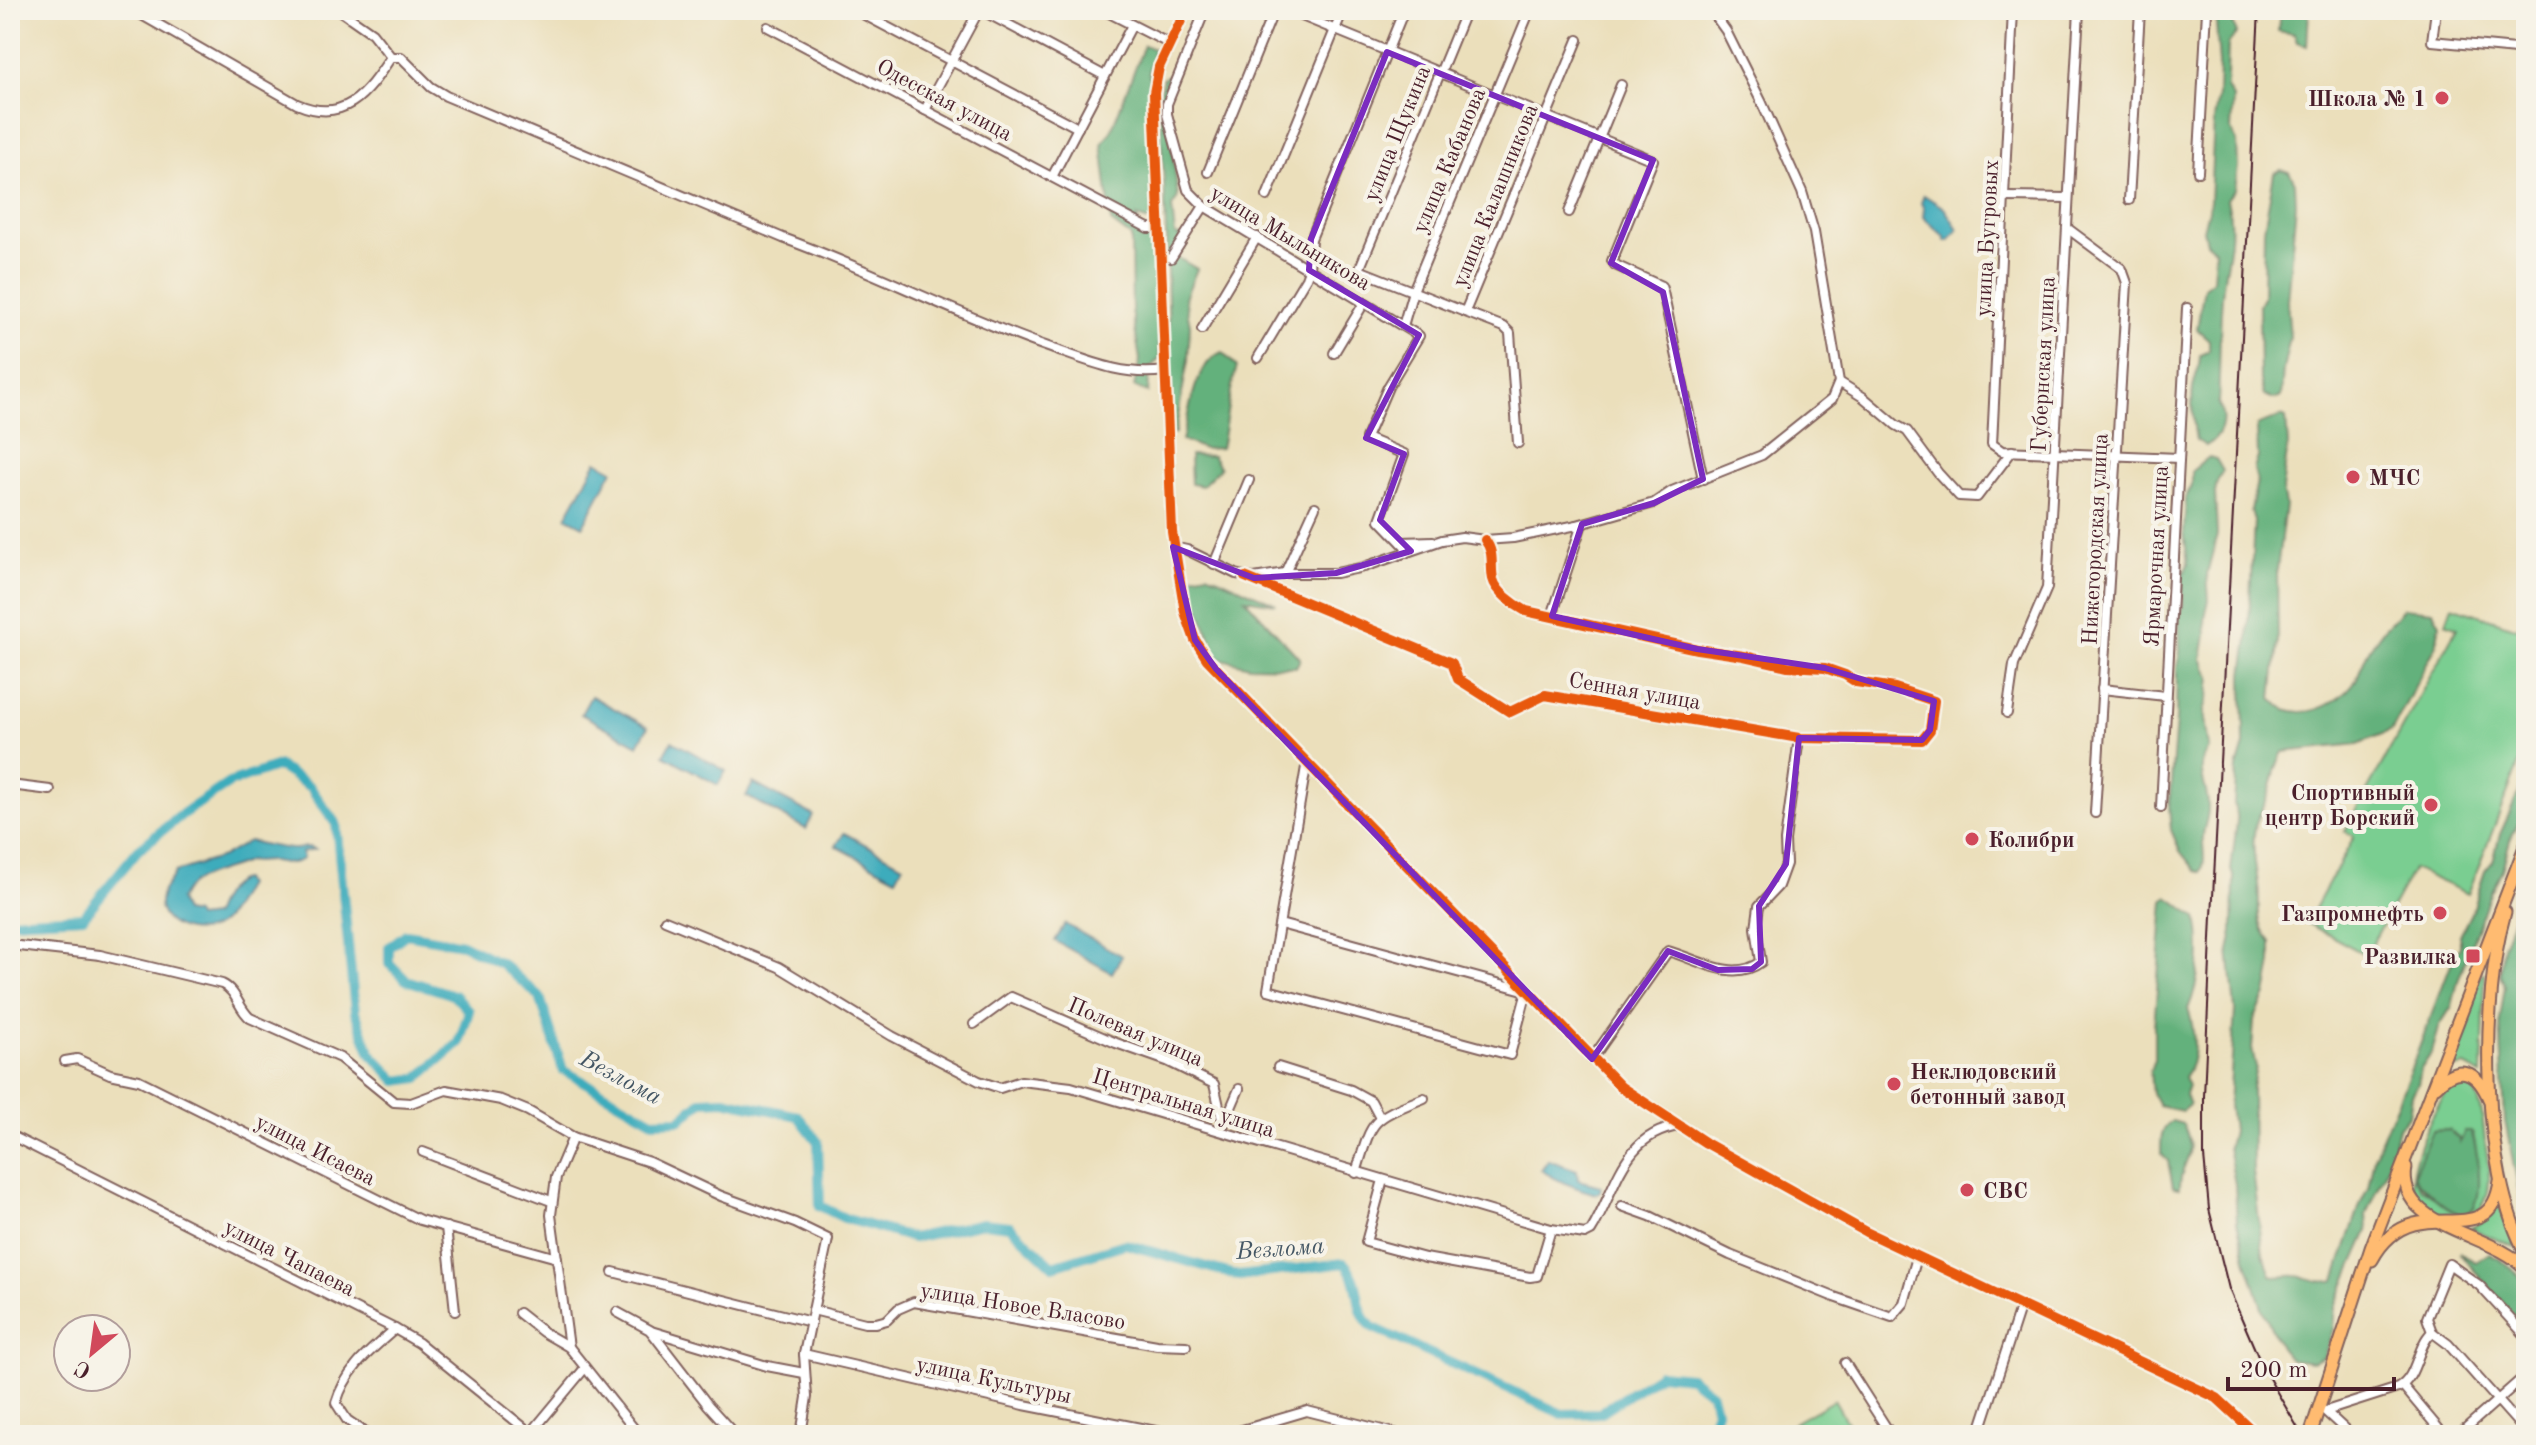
<svg xmlns="http://www.w3.org/2000/svg" width="2536" height="1445" viewBox="0 0 2536 1445" font-family="'Old Standard TT',serif">
  <style>
    .green { fill: #7ace91; stroke: #62765e; stroke-width: 2; fill-rule: evenodd }
    .forest { fill: #63b17b; stroke: #566853; stroke-width: 2 }
    .water { fill: #3eacbc; stroke: #446674; stroke-width: 2 }
    .lines { fill: none; stroke-linecap: round; stroke-linejoin: round }
    .river { stroke: #3eacbc; stroke-width: 10 }
    .minor-casing { stroke: #82625d; stroke-width: 12 }
    .major-casing { stroke: #82625d; stroke-width: 15 }
    .minor { stroke: #fff; stroke-width: 8 }
    .major { stroke: #ffbb71; stroke-width: 11 }
    .rail { stroke: #4a1f2b; stroke-width: 2 }
    .cycleway-casing { stroke: #f7f3e8; stroke-width: 15 }
    .cycleway { stroke: #e8590c; stroke-width: 10 }
    .marked { fill: none; stroke: #7b2cbf; stroke-width: 6; stroke-linejoin: round }
    .poi-dot { fill: #d1495b; stroke: #f7f3e8; stroke-width: 3 }
    .labels { text-anchor: middle; stroke-width: 8; stroke-linejoin: round; paint-order: stroke }
    .poi-label { font-size: 22px; font-weight: bold; fill: #4a1f2b; stroke: #f7f3e8; text-anchor: end }
    .street-label { font-size: 22px; fill: #4a1f2b; stroke: #f7f3e8 }
    .water-label { font-size: 24px; font-style: italic; fill: #455765; stroke: #f7f3e8 }
  </style>
  <rect width="100%" height="100%" fill="#f7f3e8"/>
  <filter id="ink" filterUnits="userSpaceOnUse"><feTurbulence type="fractalNoise" baseFrequency=".0125" numOctaves="2"/><feDisplacementMap in="SourceGraphic" scale="16" xChannelSelector="R" yChannelSelector="G"/><feConvolveMatrix kernelMatrix="1 2 1 2 8 2 1 2 1" color-interpolation-filters="sRGB"/></filter>
  <filter id="wash" filterUnits="userSpaceOnUse"><feTurbulence type="fractalNoise" baseFrequency=".006" numOctaves="4" result="noise"/><feDisplacementMap in="SourceGraphic" scale="32" xChannelSelector="R" yChannelSelector="G"/><feGaussianBlur stdDeviation="1.8" result="paint"/><feColorMatrix in="noise" values="0 0 0 0 0 0 0 0 0 0 0 0 0 0 0 0 0 1.4 0 .05"/><feComposite in="paint" operator="in"/></filter>
  <g filter="url(#wash)">
    <rect width="100%" height="100%" fill="#ebdfbb"/>
    <!-- green -->
    <g class="green">
      <polygon points="2452,606 2526,631 2526,745 2468,894 2413,869 2366,955 2307,923 2353,839 2354,836 2345,831 2457,628 2446,623"/>
      <polygon points="2482,973 2485,974 2482,1075 2465,1066 2445,1070"/>
      <path d="M2460,1082C2467,1084 2471,1087 2475,1093C2483,1106 2483,1126 2485,1141C2489,1169 2500,1220 2453,1217C2435,1215 2415,1202 2412,1184C2409,1164 2440,1086 2460,1082ZM2449,1130L2459,1139L2456,1153L2465,1131L2473,1133C2476,1150 2491,1222 2455,1212C2443,1209 2434,1194 2422,1189L2413,1176L2432,1131Z"/>
      <polygon points="2499,1206 2515,1245 2514,1247 2471,1228 2484,1221"/>
      <polygon points="1834,1400 1854,1435 1773,1435"/>
    </g>
    <!-- forest -->
    <g class="forest">
      <path d="M2215,10H2234L2232,22L2237,33L2228,45L2227,77V88L2233,98L2231,130L2237,142L2238,166L2235,189L2227,199C2236,241 2225,257 2222,297C2219,333 2220,369 2218,404C2227,420 2222,437 2206,446L2196,440C2193,423 2191,405 2193,388C2195,376 2200,367 2200,355L2209,351V340L2197,329L2204,287L2213,280L2215,250L2206,242L2203,230L2210,202L2214,119L2218,96L2219,64Z"/>
      <polygon points="2280,10 2309,10 2307,46 2297,42 2294,34 2278,31"/>
      <polygon points="1144,45 1154,49 1149,71 1155,223 1137,217 1139,232 1155,240 1160,358 1150,368 1148,392 1134,387 1140,360 1132,311 1131,237 1111,222 1102,144 1111,131"/>
      <polygon points="1175,63 1179,63 1163,104 1173,154 1178,198 1172,207 1175,235 1181,236 1175,256 1197,269 1185,298 1190,325 1188,360 1175,433 1172,434 1165,202 1159,96 1163,78 1170,75"/>
      <polygon points="2280,170 2289,172 2295,183 2296,204 2287,300 2290,337 2283,370 2281,397 2273,399 2264,396 2260,380 2259,305 2263,298 2264,229 2274,173"/>
      <path d="M1222,352L1237,367C1228,394 1227,420 1221,448L1204,449L1182,440C1190,412 1193,365 1222,352Z"/>
      <path d="M2281,416L2286,418L2288,445L2282,489L2285,505L2277,570L2278,643L2272,699C2297,726 2338,706 2356,680C2359,675 2360,668 2363,663C2366,653 2373,644 2378,636C2385,626 2396,619 2403,608L2433,611L2440,624L2436,646L2392,730L2358,744L2283,752C2274,767 2273,783 2267,799C2264,809 2256,817 2255,828C2251,847 2256,865 2258,884C2261,909 2253,921 2271,942V969L2266,995L2254,1020L2252,1049L2256,1067L2252,1088L2253,1170L2263,1254L2271,1275C2280,1279 2287,1275 2296,1276C2310,1277 2322,1285 2335,1280L2361,1202L2368,1188L2374,1157L2404,1087L2454,956L2460,947V935L2471,913L2485,871L2493,861L2500,834L2526,777V807L2510,840L2502,870L2491,891L2458,981L2452,1006L2440,1025L2432,1052L2421,1069L2418,1084L2412,1095L2409,1115L2398,1128L2387,1168L2367,1214L2368,1231L2335,1306L2333,1329L2324,1357L2312,1362L2290,1359L2280,1347L2263,1311L2246,1259L2237,1222L2235,1184L2228,1147L2232,1131L2229,1105L2235,1010L2229,950L2233,932L2234,879L2231,870L2237,821L2234,803L2237,768L2244,745L2243,674L2248,639L2254,521L2251,510L2257,481L2254,469L2258,457L2257,426C2265,421 2273,422 2281,416Z"/>
      <polygon points="1190,455 1212,456 1220,468 1202,486 1191,484"/>
      <path d="M2209,457L2216,459L2223,471L2217,482L2215,493L2217,535L2207,574L2209,600L2205,617L2206,635L2202,659L2211,677L2209,696L2204,710L2209,749C2193,772 2209,785 2208,809C2208,820 2202,830 2203,840C2203,851 2206,862 2201,872L2196,871L2180,851L2171,830L2169,808L2176,720L2177,667L2180,652L2179,618L2183,605V575L2188,564L2184,532L2186,497L2192,485V471Z"/>
      <polygon points="1207,573 1276,604 1245,599 1300,659 1296,667 1249,666 1218,658 1187,577"/>
      <polygon points="2526,866 2526,1213 2521,1204 2505,1121 2500,1019 2505,986 2500,974 2503,946 2513,918 2513,902"/>
      <path d="M2168,897L2197,917C2203,947 2200,981 2188,1009C2195,1030 2198,1060 2184,1077L2188,1086L2185,1095L2189,1105L2182,1111L2159,1106L2152,1093L2150,1071L2154,1059V1027L2164,901Z"/>
      <path d="M2172,1121L2183,1124C2200,1158 2179,1160 2180,1188L2173,1187L2168,1161L2161,1154C2161,1139 2160,1130 2172,1121Z"/>
      <path d="M2449,1130L2459,1139V1144L2465,1131H2471C2477,1144 2491,1222 2458,1213C2442,1208 2425,1188 2413,1176L2432,1131Z"/>
      <path d="M2459,1253L2476,1262L2489,1254C2529,1272 2526,1289 2526,1329Z"/>
    </g>
    <!-- water -->
    <g class="water">
      <polygon points="1924,195 1944,208 1958,229 1949,241 1945,241 1945,237 1923,217 1924,209 1921,203"/>
      <polygon points="597,461 613,470 583,526 566,517"/>
      <polygon points="591,696 648,727 638,745 581,714"/>
      <polygon points="672,741 726,771 718,785 664,755"/>
      <polygon points="753,783 813,815 806,829 746,796"/>
      <polygon points="844,833 903,865 896,878 836,846"/>
      <path d="M249,841C257,843 289,850 296,849C304,848 306,845 315,849L302,852L303,859C290,867 282,861 269,861C260,861 256,863 248,861C225,873 191,872 179,900L184,912L195,914L197,918L213,916C218,902 227,883 243,880L246,885C238,897 229,919 217,926C195,939 150,925 162,893C164,887 172,880 175,872L222,857Z"/>
      <polygon points="1065,924 1122,956 1112,973 1055,941"/>
      <path d="M1548,1160L1577,1170L1578,1180L1601,1186L1600,1192L1596,1194C1578,1189 1557,1181 1541,1170Z"/>
    </g>
    <g class="lines">
      <!-- river -->
      <path class="river" d="M10,921L83,917L138,850L184,813L229,783L278,766L310,787L336,824L355,1012L371,1054L397,1081L418,1078L459,1043L469,1011L454,995L406,980L389,963V947L406,934L462,944L502,964L540,997L563,1070L653,1121L680,1120L702,1101L724,1100L798,1116L818,1142L820,1206L844,1218L912,1238L983,1223L1010,1226L1053,1266L1125,1244L1239,1276L1344,1263C1365,1286 1351,1306 1372,1327L1562,1414L1600,1413L1660,1374L1690,1377L1712,1394L1716,1410L1707,1435"/>
    </g>
  </g>
  <g filter="url(#ink)">
    <g class="lines">
      <defs>
        <g id="minor">
          <path d="M133,10L297,104C344,124 366,95 391,57H401L431,87L446,96L783,238C874,271 959,316 1051,348C1088,361 1124,377 1164,371"/>
          <polyline points="339,10 372,33 391,57"/>
          <polyline points="855,10 1078,128"/>
          <polyline points="981,10 1105,76"/>
          <polyline points="1103,10 1170,44"/>
          <polyline points="1186,10 1159,67 1154,93 1172,532 1185,612 1195,640 1207,659 1621,1087 1706,1143 1866,1232 2217,1398 2257,1435"/>
          <polyline points="1205,10 1167,104 1167,114 1188,190 1204,206 1419,336 1388,387 1366,438 1404,454 1380,520 1406,547 1405,553"/>
          <polyline points="1287,10 1653,160 1612,261 1615,265 1661,286 1663,292 1703,479"/>
          <polyline points="1466,10 1359,270 1465,312 1578,40"/>
          <polyline points="1711,10 1726,31 1761,101 1802,192 1814,232 1839,382 1863,397 1896,425 1907,431 1938,473 1959,496 1977,497 2012,451"/>
          <polyline points="2013,10 1992,444 2002,451 2179,458"/>
          <polyline points="2436,10 2432,41 2526,50"/>
          <polyline points="768,27 1148,228 1159,228"/>
          <polyline points="925,110 979,10"/>
          <polyline points="2526,162 2526,176"/>
          <polyline points="1208,172 1274,10"/>
          <polyline points="2198,172 2207,10"/>
          <polyline points="1052,177 1132,25"/>
          <polyline points="1267,196 1343,10"/>
          <polyline points="2006,197 2067,198"/>
          <polyline points="2129,200 2140,10"/>
          <polyline points="1569,212 1621,85"/>
          <polyline points="2067,228 2122,269 2127,283 2095,813"/>
          <polyline points="1171,258 1204,206"/>
          <polyline points="1465,312 1504,327 1510,333 1518,443"/>
          <polyline points="1403,326 1413,291 1530,10"/>
          <polyline points="1202,329 1257,237"/>
          <polyline points="1334,353 1364,303"/>
          <polyline points="1258,358 1306,278 1309,270 1311,239 1404,10"/>
          <polyline points="1402,542 1433,541"/>
          <polyline points="1173,547 1187,550 1236,574 1254,578 1285,573 1336,573 1364,567 1442,540 1462,537 1485,540 1513,538 1577,525 1654,503 1672,491 1762,455 1832,399 1839,382"/>
          <polyline points="1214,564 1249,480"/>
          <polyline points="1285,573 1315,507"/>
          <path d="M1245,577L1452,663L1458,679L1510,712L1545,695L1799,738L1922,740L1930,730L1934,701L1895,688L1856,682L1845,675L1825,668L1788,666L1744,656L1697,649L1526,611C1515,605 1496,592 1493,579C1490,564 1495,553 1485,540"/>
          <polyline points="1552,616 1582,524"/>
          <polyline points="2102,689 2165,696"/>
          <polyline points="2007,713 2014,665 2047,588 2079,10"/>
          <polyline points="10,785 50,790"/>
          <polyline points="2161,807 2187,308"/>
          <path d="M665,920L779,967L892,1036L979,1081L1000,1088L1021,1081L1071,1087L1551,1229L1585,1234L1591,1231C1617,1189 1621,1135 1679,1126"/>
          <polyline points="1280,924 1527,991 1510,1055 1268,990 1307,761"/>
          <path d="M10,945L100,955L222,984C237,991 238,1008 250,1018L340,1058L394,1102L411,1103L446,1090L501,1100L528,1111L573,1137L649,1162L721,1196L795,1223L828,1239L804,1354L807,1397L801,1435"/>
          <polyline points="974,1024 1011,997 1116,1043 1167,1061 1214,1084 1223,1124"/>
          <path d="M1592,1059L1668,951C1697,959 1733,983 1761,962L1756,928L1759,906L1778,886L1786,864L1785,841L1799,738"/>
          <polyline points="65,1061 77,1059 110,1074 139,1080 420,1220 557,1258"/>
          <polyline points="1278,1067 1351,1090 1371,1101 1379,1116"/>
          <polyline points="1224,1124 1239,1089"/>
          <polyline points="14,1137 395,1329 419,1343 533,1435"/>
          <polyline points="423,1152 551,1201"/>
          <path d="M1356,1173C1373,1117 1370,1120 1424,1098"/>
          <polyline points="1383,1180 1366,1242 1425,1258 1530,1277 1537,1276 1551,1229"/>
          <polyline points="1622,1206 1650,1216 1730,1255 1834,1297 1892,1317 1904,1303 1917,1257"/>
          <polyline points="446,1227 455,1311"/>
          <polyline points="613,1272 811,1322"/>
          <polyline points="813,1310 865,1323 876,1323 887,1320 898,1309 914,1302 1157,1345 1186,1346"/>
          <polyline points="617,1312 650,1330 708,1405 735,1435"/>
          <polyline points="519,1313 543,1332 569,1347 639,1435"/>
          <polyline points="651,1331 767,1366 804,1373"/>
          <polyline points="2432,1332 2448,1344 2526,1432"/>
          <polyline points="569,1347 551,1215 556,1177 573,1137"/>
          <polyline points="804,1354 1024,1405 1176,1435"/>
          <polyline points="1845,1363 1891,1435"/>
          <polyline points="2403,1386 2444,1435"/>
          <polyline points="2325,1411 2351,1435"/>
          <path d="M2326,1411L2398,1388C2418,1377 2416,1347 2432,1332L2427,1318L2449,1264L2479,1285L2526,1336"/>
          <polyline points="531,1433 585,1368"/>
          <path d="M369,1435L347,1420L336,1403C346,1369 370,1351 395,1329"/>
          <polyline points="1225,1435 1307,1411 1402,1435"/>
          <polyline points="1965,1435 1967,1431 1981,1428"/>
          <polyline points="1986,1435 1981,1428 2021,1305"/>
          <polyline points="2458,1435 2526,1375"/>
        </g>
        <g id="major">
          <path d="M2505,912C2480,1000 2481,1172 2526,1253"/>
          <path d="M2436,1086C2459,1062 2477,1071 2489,1099"/>
          <path d="M2406,1167C2395,1229 2492,1231 2526,1269"/>
          <path d="M2372,1260C2381,1243 2395,1229 2414,1224C2449,1214 2493,1237 2500,1181"/>
          <polyline points="2310,1435 2371,1248 2526,844"/>
        </g>
      </defs>
      <!-- minor casing -->
      <use href="#minor" class="minor-casing"/>
      <!-- major casing -->
      <use href="#major" class="major-casing"/>
      <!-- minor -->
      <use href="#minor" class="minor"/>
      <!-- major -->
      <use href="#major" class="major"/>
      <!-- rail -->
      <polyline class="rail" points="2259,10 2212,916 2204,1096 2204,1156 2209,1209 2229,1289 2263,1368 2302,1435"/>
      <defs>
        <g id="cycleway">
          <polyline points="1186,10 1159,67 1154,93 1172,532 1185,612 1195,640 1207,659 1621,1087 1706,1143 1866,1232 2217,1398 2257,1435"/>
          <path d="M1245,577L1452,663L1458,679L1510,712L1545,695L1799,738L1922,740L1930,730L1934,701L1895,688L1856,682L1845,675L1825,668L1788,666L1744,656L1697,649L1526,611C1515,605 1496,592 1493,579C1490,564 1495,553 1485,540"/>
        </g>
      </defs>
      <!-- cycleway casing -->
      <use href="#cycleway" class="cycleway-casing"/>
      <!-- cycleway -->
      <use href="#cycleway" class="cycleway"/>
    </g>
  </g>
  <!-- marked area -->
  <path class="marked" d="M1387,52L1653,160L1611,263L1663,292L1703,479L1654,503L1582,524L1552,616L1697,649L1825,668L1934,701L1930,730L1922,740L1799,738L1786,864L1759,906L1761,962L1752,969L1718,970L1668,951L1592,1059L1216,669L1195,640L1173,547L1254,578L1336,573L1411,551L1380,520L1404,454L1366,438L1419,335L1309,270L1311,239Z"/>
  <!-- markers -->
  <g class="poi-dot">
    <circle cx="2442" cy="98" r="8"/>
    <circle cx="2353" cy="477" r="8"/>
    <circle cx="2431" cy="805" r="8"/>
    <circle cx="1972" cy="839" r="8"/>
    <circle cx="2440" cy="913" r="8"/>
    <rect x="2465" y="948" width="16" height="16" rx="4"/>
    <circle cx="1894" cy="1084" r="8"/>
    <circle cx="1967" cy="1190" r="8"/>
  </g>
  <g class="labels">
    <!-- poi labels -->
    <g class="poi-label">
      <text x="2426" y="106">Школа № 1</text>
      <text x="2369" y="485" text-anchor="start">МЧС</text>
      <text x="2415" y="800">Спортивный<tspan x="2415" dy="25">центр Борский</tspan></text>
      <text x="1988" y="847" text-anchor="start">Колибри</text>
      <text x="2424" y="921">Газпромнефть</text>
      <text x="2457" y="964">Развилка</text>
      <text x="1910" y="1079" text-anchor="start">Неклюдовский<tspan x="1910" dy="25">бетонный завод</tspan></text>
      <text x="1983" y="1198" text-anchor="start">СВС</text>
    </g>
    <!-- street labels -->
    <g class="street-label">
      <text transform="translate(945 99) rotate(28)" y="8">Одесская улица</text>
      <text transform="translate(1396 133) rotate(-68)" y="8">улица Щукина</text>
      <text transform="translate(1448 160) rotate(-67)" y="8">улица Кабанова</text>
      <text transform="translate(1494 195) rotate(-68)" y="8">улица Калашникова</text>
      <text transform="translate(1291 237) rotate(31)" y="8">улица Мыльникова</text>
      <text transform="translate(1986 238) rotate(-87)" y="8">улица Бугровых</text>
      <text transform="translate(2042 364) rotate(-87)" y="8">Губернская улица</text>
      <text transform="translate(2094 539) rotate(-87)" y="8">Нижегородская улица</text>
      <text transform="translate(2155 556) rotate(-87)" y="8">Ярмарочная улица</text>
      <text transform="translate(1635 690) rotate(10)" y="8">Сенная улица</text>
      <text transform="translate(1136 1031) rotate(23)" y="8">Полевая улица</text>
      <text transform="translate(1184 1102) rotate(17)" y="8">Центральная улица</text>
      <text transform="translate(316 1149) rotate(27)" y="8">улица Исаева</text>
      <text transform="translate(290 1257) rotate(27)" y="8">улица Чапаева</text>
      <text transform="translate(1023 1305) rotate(9)" y="8">улица Новое Власово</text>
      <text transform="translate(994 1379) rotate(12)" y="8">улица Культуры</text>
    </g>
    <!-- water labels -->
    <g class="water-label">
      <text transform="translate(621 1077) rotate(28)" y="8">Везлома</text>
      <text transform="translate(1280 1248) rotate(-4)" y="8">Везлома</text>
    </g>
  </g>
  <!-- margin -->
  <rect width="2536" height="1445" fill="none" stroke="#f7f3e8" stroke-width="40"/>
  <!-- north arrow -->
  <g transform="translate(92 1353) rotate(209)"><circle r="38" fill="#f7f3e8" stroke="#b29e9c" stroke-width="2"/>
  <path d="M0-6L14 30L0 20L-14 30Z" fill="#d1495b"/>
  <text y="-12" font-size="22" font-weight="bold" text-anchor="middle" fill="#4a1f2b">С</text>
  </g>
  <!-- scale -->
  <path d="M2228 1377v12h166v-12" fill="none" stroke="#4a1f2b" stroke-width="4"/>
  <text x="2240" y="1377" font-size="24" fill="#4a1f2b" stroke="#f7f3e8" stroke-width="6" paint-order="stroke">200 m</text>
</svg>
